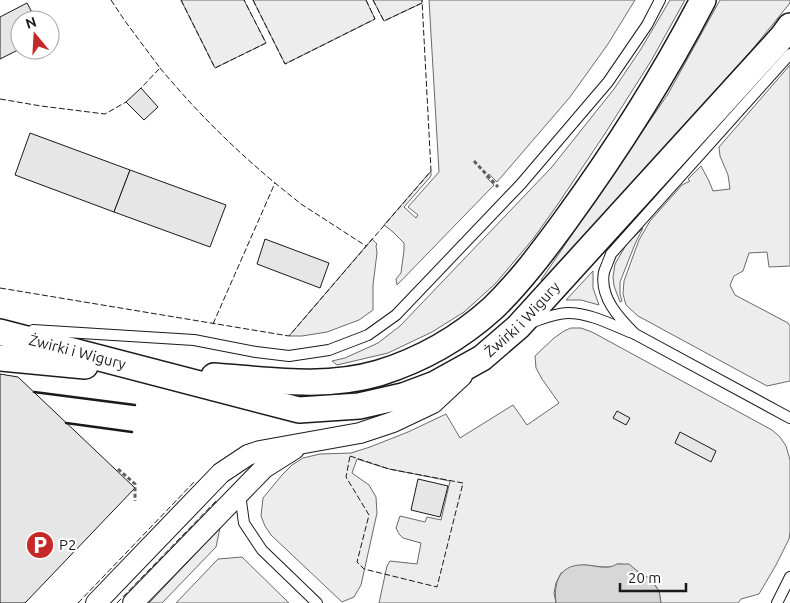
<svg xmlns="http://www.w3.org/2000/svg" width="790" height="603" viewBox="0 0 790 603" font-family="Ubuntu,sans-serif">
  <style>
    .built { fill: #ededed; stroke: #6a6a6a }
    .water { fill: #d7d7d7; stroke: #6a6a6a }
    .building { fill: #e6e6e6; stroke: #1a1a1a }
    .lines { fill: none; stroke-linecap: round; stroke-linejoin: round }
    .service-casing { stroke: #1a1a1a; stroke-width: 12 }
    .minor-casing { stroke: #1a1a1a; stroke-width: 22 }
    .tertiary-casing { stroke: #1a1a1a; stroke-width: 28 }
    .path { stroke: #5f5f5f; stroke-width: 3; stroke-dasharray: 4 2.5; stroke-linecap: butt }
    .service { stroke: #fff; stroke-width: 10 }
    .minor { stroke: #fff; stroke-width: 20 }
    .tertiary { stroke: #fff; stroke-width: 25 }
    .fence { stroke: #1a1a1a; stroke-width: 1; stroke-dasharray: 6 2.5; stroke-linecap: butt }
    .wall { stroke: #1a1a1a; stroke-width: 2.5 }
    .labels { text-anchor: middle; stroke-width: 4; stroke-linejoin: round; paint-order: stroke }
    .street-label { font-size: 15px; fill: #1a1a1a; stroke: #fff }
    .poi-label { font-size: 15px; fill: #1a1a1a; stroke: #fff; text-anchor: start }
  </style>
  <rect width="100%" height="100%" fill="#fff"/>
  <!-- built -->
  <g class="built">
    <polygon points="181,0 244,0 266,43 215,68"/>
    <polygon points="253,0 366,0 375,19 285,64"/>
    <polygon points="373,0 422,0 422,3 384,21"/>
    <polygon points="429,0 635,0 608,44 570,97 497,182 489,174 486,177 494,185 397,285 396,279 401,273 404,250 404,243 393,232 384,225 431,171 431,176 404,207 416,218 418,215 408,207 439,172"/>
    <polygon points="670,0 685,0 651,61 606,132 558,204 533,239 496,283 464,312 432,332 388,353 337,365 332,361 345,358 378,343 400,326 551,168 614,89 641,49"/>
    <polygon points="720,0 790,0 790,3 751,51 542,282 541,280 668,94"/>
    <polygon points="790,65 790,266 769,267 767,252 749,253 743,271 734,276 730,285 735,295 788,323 790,326 790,381 767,386 638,316 626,305 623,294 624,281 639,240 650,221 682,185 690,181 688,179 701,166 709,181 713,191 730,189 728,175 720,156 719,147"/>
    <polygon points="643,228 635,244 620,282 620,294 622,301 620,302 614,286 613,277 615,264 626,245"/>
    <polygon points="372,239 377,244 376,246 377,253 373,285 373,310 359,320 327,332 302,336 289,336"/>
    <polygon points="593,271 593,288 599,305 581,300 566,300"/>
    <polygon points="571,328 581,328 592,332 772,430 780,437 786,446 790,460 790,532 789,539 776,565 759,594 741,599 738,603 661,603 659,591 650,578 642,575 629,565 618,564 613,567 603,567 584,565 561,573 556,583 554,593 556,603 379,603 387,566 390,561 417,564 421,543 403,538 399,534 396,528 400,516 425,522 427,517 441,520 450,481 389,469 357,459 352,473 369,485 376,497 377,513 361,585 354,597 342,602 271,535 265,526 261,516 263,498 282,475 292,465 303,458 320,454 351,453 370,447 408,432 446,414 460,438 513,405 527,425 559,403 542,379 536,368 535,356 554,338 564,331"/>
    <polygon points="220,528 216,547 162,603 149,603"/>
    <polygon points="242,557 289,603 176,603 218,559"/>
  </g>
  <!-- water -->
  <path class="water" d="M617,564H629L642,575L650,578L659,591L661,603H556C553,580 561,563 587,565C597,566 608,570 617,564Z"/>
  <!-- building -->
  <g class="building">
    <polygon points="27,3 36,20 20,20 20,49 0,59 0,17"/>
    <polygon points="141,88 158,107 144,120 126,102"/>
    <polygon points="30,133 130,170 114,212 15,175"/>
    <polygon points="130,170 226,205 210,247 114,212"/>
    <polygon points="265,239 329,263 320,288 257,264"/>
    <polygon points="0,374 18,377 135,488 25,603 0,603"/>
    <polygon points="617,411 630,418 626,425 613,418"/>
    <polygon points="680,432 716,451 711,462 675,443"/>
    <polygon points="418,479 448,486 440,517 411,510"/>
  </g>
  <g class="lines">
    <defs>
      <g id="service">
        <path d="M530,323C542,319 555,313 568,313C591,313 614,326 635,334L790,418"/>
        <polyline points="33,330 194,340 256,352 289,356 329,350 368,335 396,315 521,184 608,82 647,25 660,0"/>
        <path d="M635,334C619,318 599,297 604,272C606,266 609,260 611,254L790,54"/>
        <polyline points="240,494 244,523 262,550 317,603"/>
        <polyline points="777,603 790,577"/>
      </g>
      <g id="minor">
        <polyline points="96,603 221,473 248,455 260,451 360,433 393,422 433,403 462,376"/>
        <polyline points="133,603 264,468 294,449"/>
      </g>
      <g id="tertiary">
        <path id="s1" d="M0,332L299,410L359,406L403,396L435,384L482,358L518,327L782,37L790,26"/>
        <polyline points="0,358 85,366"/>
        <path d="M214,376C269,380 325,389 379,373C421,360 461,337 493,308C520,282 543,251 565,221C616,151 663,77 703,0"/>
      </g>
    </defs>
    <!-- service casing -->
    <use href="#service" class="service-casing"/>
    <!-- minor casing -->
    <use href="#minor" class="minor-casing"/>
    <!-- tertiary casing -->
    <use href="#tertiary" class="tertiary-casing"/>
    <!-- path -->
    <g class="path">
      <polyline points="474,161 498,187"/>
      <polyline points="118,469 135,484 135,501"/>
    </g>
    <!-- service -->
    <use href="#service" class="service"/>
    <!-- minor -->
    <use href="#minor" class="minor"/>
    <!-- tertiary -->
    <use href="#tertiary" class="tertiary"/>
    <!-- fence -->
    <g class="fence">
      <polyline points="111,0 125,21 160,68 141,88"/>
      <polyline points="181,0 215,68 266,43 244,0"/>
      <polyline points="253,0 285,64 375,19 366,0"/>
      <polyline points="373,0 384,21 422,3"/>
      <path d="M160,68C196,111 232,147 275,183"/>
      <polyline points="0,99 41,106 105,114 126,102"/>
      <polyline points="0,288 289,336 431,171 422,0"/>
      <polyline points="213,324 275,183 301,204 366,246"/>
      <polygon points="350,456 389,469 463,483 437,587 364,569 357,562 369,515 346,477"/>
      <polyline points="78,603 195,481"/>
      <polyline points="117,603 216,501"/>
    </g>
    <!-- wall -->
    <g class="wall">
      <polyline points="34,392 135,405"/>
      <polyline points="66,423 132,432"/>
    </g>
  </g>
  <!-- icons -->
  <defs>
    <symbol id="parking-disc" viewBox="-11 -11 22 22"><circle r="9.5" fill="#c62828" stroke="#fff"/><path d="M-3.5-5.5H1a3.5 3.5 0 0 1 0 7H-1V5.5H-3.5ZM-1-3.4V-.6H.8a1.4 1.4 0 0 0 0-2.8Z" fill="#fff"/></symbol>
  </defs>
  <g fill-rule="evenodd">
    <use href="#parking-disc" x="24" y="529" width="32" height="32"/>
  </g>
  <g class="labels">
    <!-- street labels -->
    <g class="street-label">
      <text dy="5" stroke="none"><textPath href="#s1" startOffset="558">Żwirki i Wigury</textPath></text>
      <text dy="5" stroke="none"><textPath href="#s1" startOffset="80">Żwirki i Wigury</textPath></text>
    </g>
    <!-- poi labels -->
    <g class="poi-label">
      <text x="59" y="550">P2</text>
    </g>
  </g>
  <!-- north arrow -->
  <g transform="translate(35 35) rotate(342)"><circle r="24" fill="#ffffff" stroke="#a3a3a3"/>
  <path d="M0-4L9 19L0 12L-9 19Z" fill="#c62828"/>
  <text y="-8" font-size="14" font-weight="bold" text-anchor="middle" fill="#1a1a1a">N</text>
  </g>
  <!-- scale -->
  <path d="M620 583v8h66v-8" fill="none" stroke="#1a1a1a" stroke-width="2.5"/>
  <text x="628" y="583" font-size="15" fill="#1a1a1a" stroke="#ffffff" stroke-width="4" paint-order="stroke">20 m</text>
</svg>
